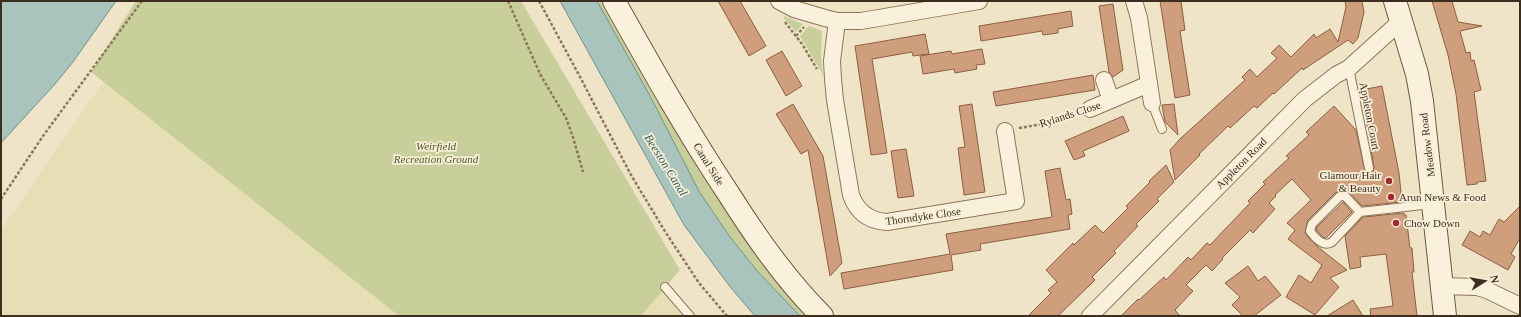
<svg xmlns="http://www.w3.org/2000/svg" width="1521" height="317" viewBox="0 0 1521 317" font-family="Georgia,serif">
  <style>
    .farmland { fill: #e6deb5 }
    .green { fill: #c9cf9b }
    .water { fill: #a9c4bc; stroke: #6f938a }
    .building { fill: #cf9f7d; stroke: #8d5f41 }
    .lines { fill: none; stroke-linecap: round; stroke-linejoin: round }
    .lane-casing { stroke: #8d765c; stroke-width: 10 }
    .street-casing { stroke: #8d765c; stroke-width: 18 }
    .secondary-casing { stroke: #6f573f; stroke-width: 24 }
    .path { stroke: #8d765c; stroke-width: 2.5; stroke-dasharray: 3 2; stroke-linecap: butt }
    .lane { stroke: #faf1dc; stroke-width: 8 }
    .street { stroke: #faf1dc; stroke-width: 16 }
    .secondary { stroke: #faf1dc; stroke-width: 22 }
    .poi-dot { fill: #9e2a2b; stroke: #f7eed8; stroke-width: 1.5 }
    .labels { text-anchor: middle; stroke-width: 3.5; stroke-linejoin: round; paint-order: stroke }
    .street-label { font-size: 11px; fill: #3d2e20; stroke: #f7eed8 }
    .park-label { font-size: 11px; font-style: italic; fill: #4d5a26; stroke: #f7eed8 }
    .poi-label { font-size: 11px; fill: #3d2e20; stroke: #f7eed8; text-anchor: start }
    .water-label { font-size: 12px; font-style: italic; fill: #2f5d5a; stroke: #f7eed8 }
  </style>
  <rect width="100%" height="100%" fill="#f0e4c8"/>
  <!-- farmland -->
  <g class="farmland">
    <polygon points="103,82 399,316 1,316 1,230"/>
    <polygon points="666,286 691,316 641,316"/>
  </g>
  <!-- green -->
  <g class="green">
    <polygon points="136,1 521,1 680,270 641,316 399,316 91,72"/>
    <polygon points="597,1 606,1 815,316 800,316 758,272 730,237 700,193 649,94"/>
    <polygon points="784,16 803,24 796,32 783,17"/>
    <polygon points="809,26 822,31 821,58 823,75 800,36"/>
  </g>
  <!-- water -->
  <g class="water">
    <polygon points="1,1 116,1 73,62 55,84 1,143"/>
    <polygon points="560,1 597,1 649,94 700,193 730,237 758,272 800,316 755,316 731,288 684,225"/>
  </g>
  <!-- building -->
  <g class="building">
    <polygon points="718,1 740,1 766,46 749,56"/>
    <polygon points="1160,1 1181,1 1185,30 1180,31 1190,95 1175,98"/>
    <polygon points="1345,1 1362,1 1364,12 1358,38 1353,44 1348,40 1303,70 1302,68 1274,94 1273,93 1257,108 1254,106 1230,128 1228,126 1199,154 1200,155 1175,180 1170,150 1181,138 1245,80 1242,77 1250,69 1257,77 1277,58 1271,53 1279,45 1291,57 1314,34 1316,38 1330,29 1338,42 1346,7"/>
    <polygon points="1432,1 1452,1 1458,22 1482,26 1460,31 1466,53 1470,52 1471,61 1474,60 1481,90 1474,92 1486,181 1477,182 1477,184 1467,185 1456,94 1448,55"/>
    <polygon points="1113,4 1123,70 1113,77 1109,72 1099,6"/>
    <polygon points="1071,11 1073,26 1058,29 1058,33 1043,35 1042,31 981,41 979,26"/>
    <polygon points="925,34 929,54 913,56 912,52 872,59 887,153 871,155 855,46"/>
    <polygon points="982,49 985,64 976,65 977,69 955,73 954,69 923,74 920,56 951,51 952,54"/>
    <polygon points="782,51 802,86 786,96 766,60"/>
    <polygon points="1093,75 1095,90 996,106 993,92"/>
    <polygon points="1382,86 1399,173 1402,202 1362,206 1348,191 1342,190 1335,193 1308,220 1305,232 1308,237 1318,247 1347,270 1330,278 1339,287 1315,315 1286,297 1299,275 1311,283 1322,265 1288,239 1295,230 1287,223 1311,200 1292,179 1275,195 1276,196 1269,203 1275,209 1253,233 1250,230 1222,258 1223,259 1212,271 1206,265 1186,285 1193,291 1175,310 1180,316 1121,316 1138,299 1139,300 1164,277 1166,280 1188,257 1191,260 1207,243 1210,245 1250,203 1248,201 1265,184 1263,182 1289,158 1286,156 1309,135 1306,132 1334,106 1356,130 1365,171 1368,173 1373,172 1374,167 1361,90"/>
    <polygon points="793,104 823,156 842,263 830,276 808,150 801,154 776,114"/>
    <polygon points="972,104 985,192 964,195 958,148 965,147 959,106"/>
    <polygon points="1174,104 1178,135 1165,122 1162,105"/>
    <polygon points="1123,116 1129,131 1083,151 1085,156 1074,160 1065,141"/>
    <polygon points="906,149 914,196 898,198 891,151"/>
    <polygon points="1166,165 1174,182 1157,199 1159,201 1136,224 1138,226 1114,251 1116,253 1092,277 1095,280 1058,316 1028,316 1051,293 1048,290 1057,282 1046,270 1073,243 1074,245 1095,225 1103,233 1128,208 1126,206 1150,182 1149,181"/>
    <polygon points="1060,168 1066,200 1070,199 1072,214 1068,215 1070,229 980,244 981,250 951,255 953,270 844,289 841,273 950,254 946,234 1052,217 1045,171"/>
    <polygon points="1343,202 1352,212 1326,238 1324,238 1316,230 1317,227"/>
    <polygon points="1520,206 1520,238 1511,254 1515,257 1508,270 1462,245 1470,231 1480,237 1483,231 1490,235 1499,219 1504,222"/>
    <polygon points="1404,213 1404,215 1406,215 1410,248 1412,248 1414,272 1412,272 1417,316 1371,316 1370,309 1393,306 1386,254 1360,257 1361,267 1350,269 1345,236 1363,217"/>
    <polygon points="1248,266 1258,281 1265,276 1281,295 1254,316 1243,316 1232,305 1240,297 1225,283"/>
    <polygon points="1353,300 1363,316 1327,316"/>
  </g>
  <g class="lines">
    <defs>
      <g id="lane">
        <polyline points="1349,68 1369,168"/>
        <polyline points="1152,103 1162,129"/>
        <path d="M1360,212L1332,242C1323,248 1315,238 1310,231L1312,224L1339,197L1344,195L1360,212L1432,204"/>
        <polyline points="665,287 690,316"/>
      </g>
      <g id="street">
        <polyline points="779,1 794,9 825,18 837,21 861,21 979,1"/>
        <polyline points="1134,1 1139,18 1152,103"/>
        <path d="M837,21L832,61L833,79L835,100L851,195C857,212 869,221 887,222L1016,201L1005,131"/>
        <polyline points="1104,80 1111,100"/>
        <polyline points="1090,109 1149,84"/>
        <polyline points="1441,286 1477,287 1487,290 1520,306"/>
        <polyline points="1090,316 1305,99 1336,75 1349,68 1401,21"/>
      </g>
      <g id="secondary">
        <path d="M614,1C651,67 688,133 730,196C757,239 786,280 822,316"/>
        <polyline points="1395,1 1417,74 1422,101 1445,316"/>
      </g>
    </defs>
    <!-- lane casing -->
    <use href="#lane" class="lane-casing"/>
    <!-- street casing -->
    <use href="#street" class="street-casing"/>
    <!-- secondary casing -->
    <use href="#secondary" class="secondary-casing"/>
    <!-- path -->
    <g class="path">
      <polyline points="508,1 540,74 566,118 573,137 583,172"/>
      <polyline points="539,1 579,75 631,175 666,233 699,283 727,316"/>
      <polyline points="785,22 802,44 817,69"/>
      <polyline points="796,36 804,27"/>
      <polyline points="1019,128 1049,123 1078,113"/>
      <polyline points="1,199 43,136 142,1"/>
    </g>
    <!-- lane -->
    <use href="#lane" class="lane"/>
    <!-- street -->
    <use href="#street" class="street"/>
    <!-- secondary -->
    <use href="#secondary" class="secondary"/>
  </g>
  <!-- markers -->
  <g class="poi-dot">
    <circle cx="1389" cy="181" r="4"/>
    <circle cx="1391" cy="197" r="4"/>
    <circle cx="1396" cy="223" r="4"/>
  </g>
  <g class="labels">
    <!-- street labels -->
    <g class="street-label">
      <text transform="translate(1070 114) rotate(-18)" y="4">Rylands Close</text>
      <text transform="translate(1370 116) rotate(79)" y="4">Appleton Court</text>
      <text transform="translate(1427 145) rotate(-97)" y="4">Meadow Road</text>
      <text transform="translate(1241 163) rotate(-45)" y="4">Appleton Road</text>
      <text transform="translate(709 164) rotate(58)" y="4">Canal Side</text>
      <text transform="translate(923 216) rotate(-8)" y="4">Thorndyke Close</text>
    </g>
    <!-- park labels -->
    <g class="park-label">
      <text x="436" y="150">Weirfield<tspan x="436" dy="13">Recreation Ground</tspan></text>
    </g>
    <!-- poi labels -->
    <g class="poi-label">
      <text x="1381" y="179" text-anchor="end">Glamour Hair<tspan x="1381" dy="13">&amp; Beauty</tspan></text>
      <text x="1399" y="201">Arun News &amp; Food</text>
      <text x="1404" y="227">Chow Down</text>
    </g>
    <!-- water labels -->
    <g class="water-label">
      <text transform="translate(666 165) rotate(58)" y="4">Beeston Canal</text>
    </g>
  </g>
  <!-- border -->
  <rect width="1521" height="317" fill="none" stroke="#3d2e20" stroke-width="4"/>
  <!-- north arrow -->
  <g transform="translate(1485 281) rotate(79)" stroke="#f7eed8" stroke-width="3" paint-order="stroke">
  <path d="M0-3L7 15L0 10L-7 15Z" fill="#3d2e20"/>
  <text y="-6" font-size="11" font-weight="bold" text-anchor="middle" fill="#3d2e20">N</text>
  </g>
</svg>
